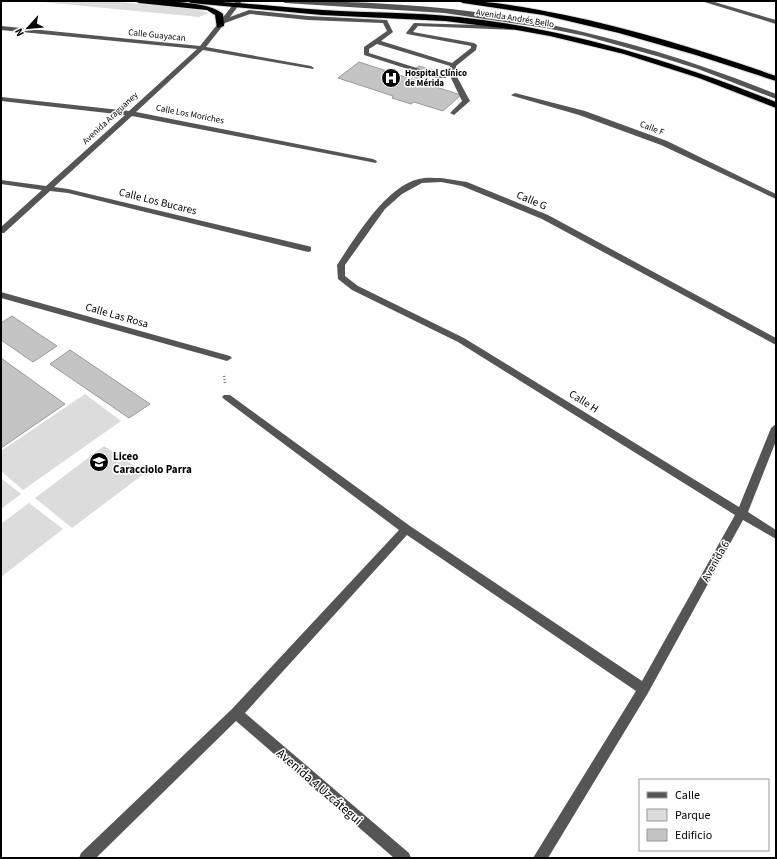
<svg xmlns="http://www.w3.org/2000/svg" width="777" height="859" viewBox="0 0 777 859" font-family="'Source Sans 3',sans-serif">
  <style>
    .green { fill: #dcdcdc }
    .building { fill: #c4c4c4; stroke: #999 }
    .lines { fill: none; stroke-linecap: round; stroke-linejoin: round }
    .highway-casing { stroke: #dbdbdb; stroke-width: 2 }
    .path { stroke: #777; stroke-width: 2.5; stroke-dasharray: 1 2; stroke-linecap: butt }
    .minor { fill: #555; fill-rule: evenodd }
    .highway { fill: #000; fill-rule: evenodd }
    .labels { text-anchor: middle; stroke-width: 3; stroke-linejoin: round; paint-order: stroke }
    .far-street-label { font-size: 9px; fill: #000; stroke: #fff }
    .far-poi-label { font-size: 9px; font-weight: bold; fill: #000; stroke: #fff; text-anchor: start }
    .street-label { font-size: 11px; fill: #000; stroke: #fff }
    .poi-label { font-size: 11px; font-weight: bold; fill: #000; stroke: #fff; text-anchor: start }
    .near-street-label { font-size: 13px; fill: #000; stroke: #fff }
  </style>
  <rect width="100%" height="100%" fill="#fff"/>
  <!-- green -->
  <g class="green">
    <polygon points="32,1 108,1 189,8 209,13 199,17"/>
    <polygon points="85,394 121,421 23,490 1,471 1,451"/>
    <polygon points="104,446 145,473 72,528 35,498"/>
    <polygon points="1,478 21,494 1,509"/>
    <polygon points="29,503 63,529 1,577 1,524"/>
  </g>
  <!-- building -->
  <g class="building">
    <polygon points="359,62 461,95 443,111 414,102 411,104 392,98 393,96 338,78"/>
    <polygon points="419,66 436,71 425,81 407,75"/>
    <polygon points="12,316 57,346 33,362 1,340 1,323"/>
    <polygon points="70,350 150,404 129,418 50,364"/>
    <polygon points="1,358 65,404 1,448"/>
  </g>
  <g class="lines">
    <defs>
      <g id="highway">
        <path d="M135,1C156,1 208,0 223,14L224,26L217,28L215,15L207,10L139,3Z"/>
        <path d="M187,1C233,1 278,7 323,10C368,13 414,12 459,17C568,29 674,61 776,102V108L699,78L624,54L550,36L511,29L445,21L322,15L191,3Z"/>
        <path d="M459,1C495,1 530,8 565,15C637,30 707,52 776,76V81L696,55L619,33L543,15L463,3Z"/>
      </g>
    </defs>
    <!-- highway casing -->
    <use href="#highway" class="highway-casing"/>
    <!-- path -->
    <polyline class="path" points="224,376 225,383"/>
    <!-- minor -->
    <g class="minor">
      <path d="M236,1H242L230,17L249,10L308,16L387,20L393,32L381,41L452,63L471,48V46L407,34L406,33L414,23L513,26L516,28L513,30L418,26L413,32L474,43L477,45L476,50L456,66V75L470,101L454,115L450,113L462,101L450,76L445,78H436L364,55V47L387,31L383,23L308,20L250,14L225,23L206,47L311,66L314,68L313,69L203,50L136,112L373,159L377,161L376,163L132,116L54,187L68,189L308,246L311,247V251L308,252L68,193L50,191L4,233H1V227L42,190L1,184V180L46,186L125,115L1,101V97L129,111L197,49L1,30V26L200,46ZM377,44L450,66V70L443,74H436L369,53V49Z"/>
      <path d="M282,1C370,1 461,6 547,24C626,40 702,64 776,94V99L698,69L660,57L585,36L546,28L444,13L285,3Z"/>
      <polygon points="701,1 711,1 776,20 776,24"/>
      <polygon points="515,93 585,111 667,141 776,194 776,199 661,145 579,115 513,96 511,95"/>
      <path d="M441,178L467,182L548,215L776,338V345L542,219L462,186L441,182L422,183L402,194L385,209L345,265V276L358,286L464,338L739,507L771,428L776,424V441L748,512L776,530V539L743,520L648,693L548,858H533L636,691L407,535L245,713L409,853L411,858H394L236,721L96,858H79L81,853L232,709L399,530L224,399L222,397L224,395H230L410,526L642,681L735,515L458,342L352,290L338,279L337,265C355,238 386,186 419,179C426,177 434,178 441,178Z"/>
      <polygon points="1,292 230,356 232,358 227,361 1,298"/>
    </g>
    <!-- highway -->
    <use href="#highway" class="highway"/>
  </g>
  <!-- icons -->
  <defs>
    <symbol id="hospital-disc" viewBox="-11 -11 22 22"><circle r="9.5" fill="#000" stroke="#fff"/><path d="M-5-5h3v3.5h4V-5h3V5h-3V1.5h-4V5h-3Z" fill="#fff"/></symbol>
    <symbol id="school-disc" viewBox="-11 -11 22 22"><circle r="9.5" fill="#000" stroke="#fff"/><path d="M0-5L7-2L0 1L-7-2ZM-4 1L0 2.5L4 1V4Q0 6-4 4Z" fill="#fff"/></symbol>
  </defs>
  <g fill-rule="evenodd">
    <use href="#hospital-disc" x="380" y="67" width="22" height="22"/>
    <use href="#school-disc" x="88" y="451" width="22" height="22"/>
  </g>
  <g class="labels">
    <!-- far-street labels -->
    <g class="far-street-label">
      <text transform="translate(515 18) rotate(9)" y="3">Avenida Andrés Bello</text>
      <text transform="translate(157 35) rotate(6)" y="3">Calle Guayacan</text>
      <text transform="translate(190 114) rotate(11)" y="3">Calle Los Moriches</text>
      <text transform="translate(110 118) rotate(-43)" y="3">Avenida Araguaney</text>
      <text transform="translate(652 128) rotate(21)" y="3">Calle F</text>
    </g>
    <!-- far-poi labels -->
    <g class="far-poi-label">
      <text x="405" y="76">Hospital Clínico<tspan x="405" dy="10">de Mérida</tspan></text>
    </g>
    <!-- street labels -->
    <g class="street-label">
      <text transform="translate(532 200) rotate(23)" y="4">Calle G</text>
      <text transform="translate(158 201) rotate(14)" y="4">Calle Los Bucares</text>
      <text transform="translate(117 315) rotate(16)" y="4">Calle Las Rosa</text>
      <text transform="translate(584 401) rotate(32)" y="4">Calle H</text>
      <text transform="translate(715 561) rotate(-61)" y="4">Avenida 6</text>
    </g>
    <!-- poi labels -->
    <g class="poi-label">
      <text x="113" y="460">Liceo<tspan x="113" dy="13">Caracciolo Parra</tspan></text>
    </g>
    <!-- near-street labels -->
    <g class="near-street-label">
      <text transform="translate(320 786) rotate(41)" y="5">Avenida 4 Uzcátegui</text>
    </g>
  </g>
  <!-- border -->
  <rect width="777" height="859" fill="none" stroke="#000000" stroke-width="4"/>
  <!-- legend -->
  <rect x="639" y="779" width="130" height="72" fill="#ffffff" stroke="#999999"/>
  <rect x="647" y="792" width="20" height="6" fill="#555555" stroke="#999999"/>
  <text x="675" y="799" font-size="12" fill="#000000">Calle</text>
  <rect x="647" y="809" width="20" height="12" fill="#dcdcdc" stroke="#999999"/>
  <text x="675" y="819" font-size="12" fill="#000000">Parque</text>
  <rect x="647" y="829" width="20" height="12" fill="#c4c4c4" stroke="#999999"/>
  <text x="675" y="839" font-size="12" fill="#000000">Edificio</text>
  <!-- north arrow -->
  <g transform="translate(28 28) rotate(243)" stroke="#ffffff" stroke-width="3" paint-order="stroke">
  <path d="M0-3L7 15L0 10L-7 15Z" fill="#000000"/>
  <text y="-6" font-size="11" font-weight="bold" text-anchor="middle" fill="#000000">N</text>
  </g>
</svg>
